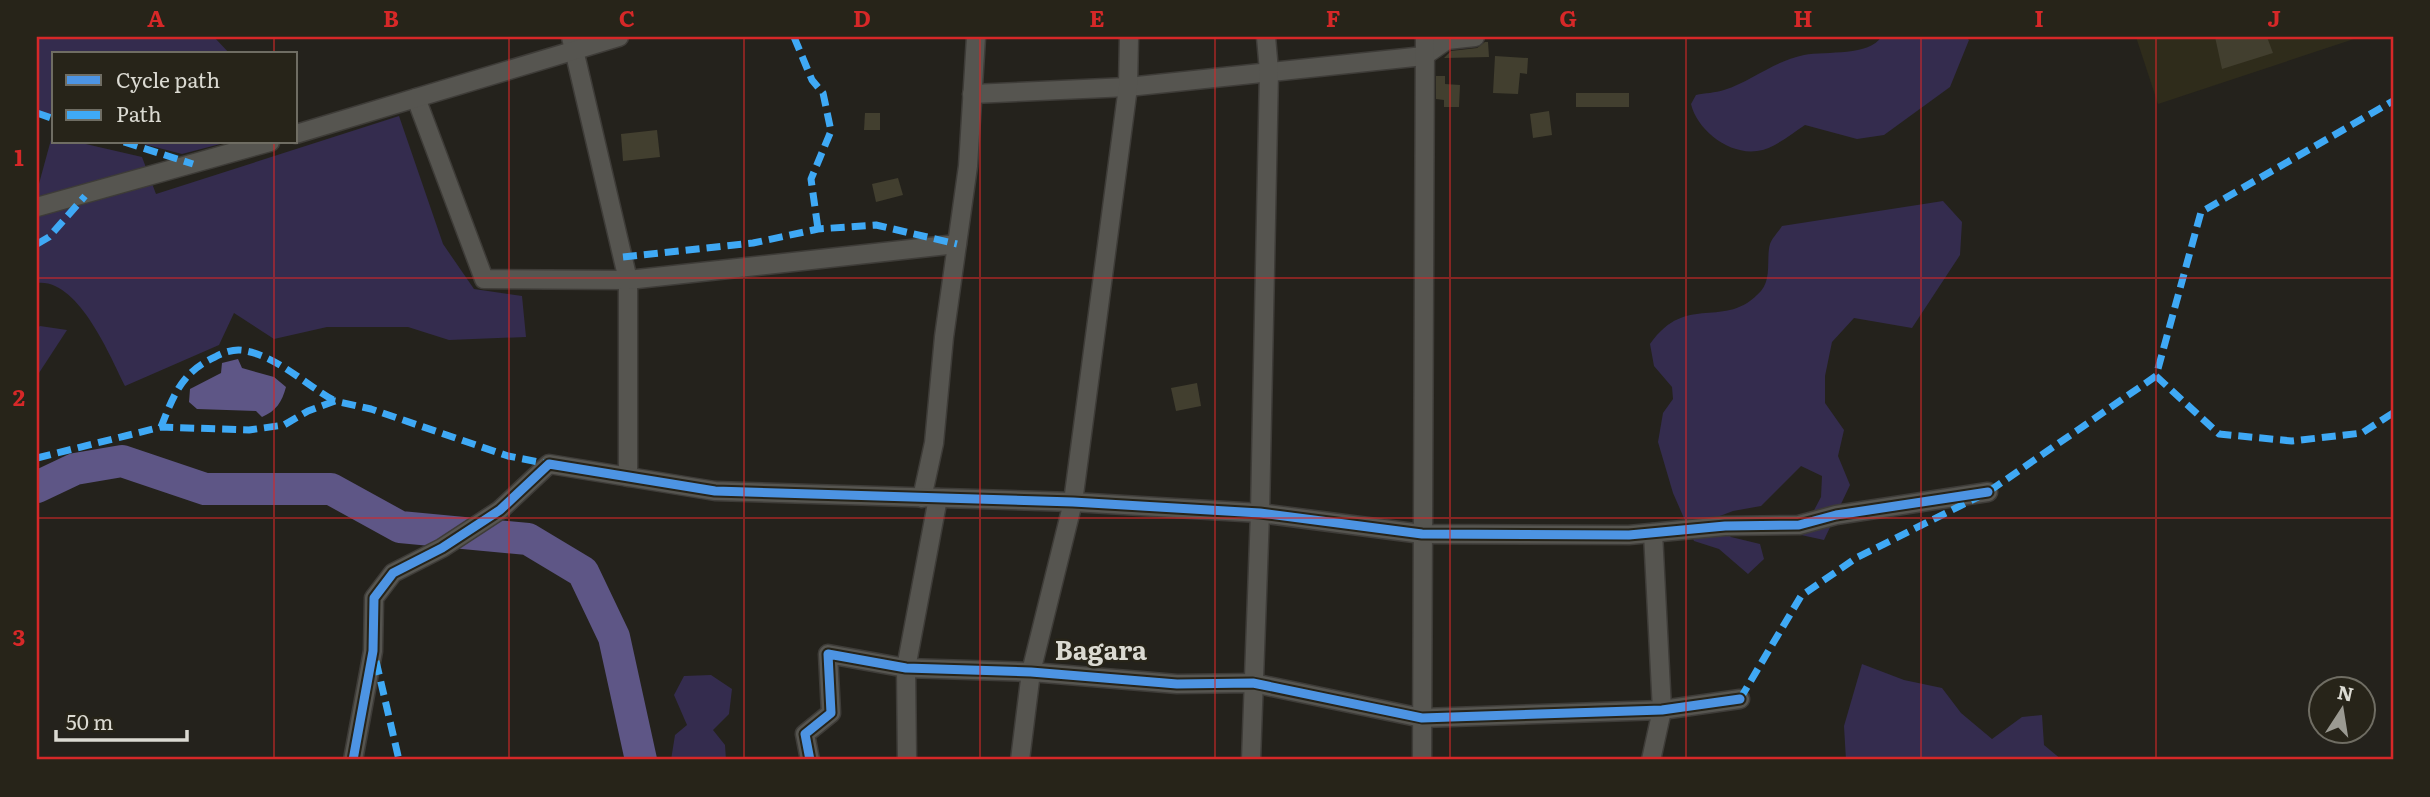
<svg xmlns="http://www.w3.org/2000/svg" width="2430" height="797" viewBox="0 0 2430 797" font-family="Literata,serif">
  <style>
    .built { fill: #2f2c1b }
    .green { fill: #342c4e }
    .water { fill: #5e5686 }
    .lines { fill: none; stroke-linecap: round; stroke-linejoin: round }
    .river { stroke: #5e5686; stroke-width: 32 }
    .building { fill: #423f2f }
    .minor-casing { stroke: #3e3c38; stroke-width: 21 }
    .minor { stroke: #565550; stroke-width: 18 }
    .quiet { stroke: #3fa9f5; stroke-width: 7; stroke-dasharray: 14 7; stroke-linecap: butt }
    .cycleway-casing { stroke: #272419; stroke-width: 13 }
    .cycleway { stroke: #4d94e3; stroke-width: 9 }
    .grid { fill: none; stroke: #d62828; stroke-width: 2; stroke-opacity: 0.55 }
    .labels { text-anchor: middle; stroke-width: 5; stroke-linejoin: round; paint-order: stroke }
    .quarter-label { font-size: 26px; font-weight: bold; fill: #dbdad2; stroke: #272419 }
    .neatline { fill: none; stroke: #d62828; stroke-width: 2.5 }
    .grid-label { font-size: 23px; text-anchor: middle; font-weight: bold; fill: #d62828 }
  </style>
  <rect width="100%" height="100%" fill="#24221c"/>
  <!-- built -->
  <polygon class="built" points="2136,37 2360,37 2158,104"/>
  <!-- green -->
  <g class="green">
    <polygon points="37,37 214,37 230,54 54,54 54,117 37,110"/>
    <path d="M1881,37H1966L1969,40L1950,87L1884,135L1857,139L1805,125C1791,134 1774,149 1757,151C1729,155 1697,130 1691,104L1696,95C1705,93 1715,93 1724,90C1752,81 1774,61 1804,55C1827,51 1870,56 1881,37Z"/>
    <path d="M399,116L443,244L474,289L522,296L526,337L449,340L408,327H327L274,339L234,313L219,345L125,386C110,356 78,278 37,283V191L52,136L54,142H77L142,157L156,194Z"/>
    <polygon points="136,142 228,142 182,154"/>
    <path d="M1943,201L1962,222L1960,255L1912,328L1854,318L1832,342L1825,376V403L1844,430L1838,456L1850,485L1824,540L1801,535L1821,497L1822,476L1801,466L1761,506L1733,511L1712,519L1731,537L1760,544L1764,559L1748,574L1719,549L1694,541L1673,493L1658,442L1663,413L1673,399L1672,387L1654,366L1650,344C1687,291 1724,332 1761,291C1772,278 1766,258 1770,244C1772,238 1779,231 1782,226Z"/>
    <polygon points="40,326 67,330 37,376 37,328"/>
    <polygon points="1862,664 1904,680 1942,688 1961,713 1992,739 2022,717 2042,715 2044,745 2062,760 1846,760 1844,726"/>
    <polygon points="711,675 732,689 729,714 713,730 725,745 726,760 671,760 675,735 687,725 674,695 684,676"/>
  </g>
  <!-- water -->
  <path class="water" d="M238,359L242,368L274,377L286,387C282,402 276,411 262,417L256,411L197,409L189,402L190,389L221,373L222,363Z"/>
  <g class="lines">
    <!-- river -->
    <polyline class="river" points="37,487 75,469 122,461 205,489 331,489 400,527 528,539 583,572 614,637 641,760"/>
  </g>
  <!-- building -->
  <g class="building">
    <polygon points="2215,37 2267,37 2273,53 2222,69"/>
    <polygon points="1485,42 1488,42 1489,57 1444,58 1451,51 1477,48"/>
    <polygon points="1495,56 1528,58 1527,74 1520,73 1518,94 1493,93"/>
    <polygon points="1436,76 1445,76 1445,84 1460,85 1459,107 1444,107 1444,100 1436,99"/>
    <rect x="1576" y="93" width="53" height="14"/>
    <polygon points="1549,111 1552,135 1533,138 1530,114"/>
    <polygon points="865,113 880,113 880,130 864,130"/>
    <polygon points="657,130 660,157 623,161 621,134"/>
    <polygon points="898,178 903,195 876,202 872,184"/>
    <polygon points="1197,383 1201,406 1176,411 1171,388"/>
  </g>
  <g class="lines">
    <defs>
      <g id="minor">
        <polyline points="571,37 628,280 628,477"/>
        <polyline points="972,94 1128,87 1424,56 1447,40 1475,37"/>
        <polyline points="416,98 484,279 628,280 957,244"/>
        <polyline points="296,134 619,37"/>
        <polyline points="37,207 270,142"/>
        <polyline points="922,498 934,443 944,337 968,166 976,37"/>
        <polyline points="353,760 373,651 374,598 393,573 442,548 500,510 549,464 715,491 1073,502 1260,513 1422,534 1629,535 1725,526 1799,525 1836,515 1988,492"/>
        <polyline points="810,760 805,734 831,713 828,654 906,668 1031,672 1177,684 1253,683 1422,718 1662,710 1740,699"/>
        <polyline points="907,760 906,668 938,498"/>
        <polyline points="1020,760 1031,672 1073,502 1128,87 1129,37"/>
        <polyline points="1251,760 1260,513 1269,71 1266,37"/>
        <polyline points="1422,760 1425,37"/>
        <polyline points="1651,760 1662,710 1653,533"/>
      </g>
    </defs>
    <!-- minor casing -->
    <use href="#minor" class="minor-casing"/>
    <!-- minor -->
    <use href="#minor" class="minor"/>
    <!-- quiet -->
    <g class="quiet">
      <polyline points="794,37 812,80 823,93 831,131 811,179 818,229"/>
      <polyline points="37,113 54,119"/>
      <polyline points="124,142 193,164"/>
      <polyline points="37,244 49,237 85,196"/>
      <polyline points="623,257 753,243 818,229 876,225 957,244"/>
      <polyline points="2156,376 2219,434 2292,441 2362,433 2393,413"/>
      <path d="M161,427C174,394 182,372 215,357C224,352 236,348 246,351C278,357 307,386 335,401"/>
      <polyline points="37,458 161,427 249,430 284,425 308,411 335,401 371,409 508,456 549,464"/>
      <polyline points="376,661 399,760"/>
      <polyline points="1740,699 1801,596 1856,558 1988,492 2156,376 2201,212 2393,101"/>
    </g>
    <defs>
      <g id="cycleway">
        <polyline points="353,760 373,651 374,598 393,573 442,548 500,510 549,464 715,491 1073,502 1260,513 1422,534 1629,535 1725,526 1799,525 1836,515 1988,492"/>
        <polyline points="810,760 805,734 831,713 828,654 906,668 1031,672 1177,684 1253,683 1422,718 1662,710 1740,699"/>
      </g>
    </defs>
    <!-- cycleway casing -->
    <use href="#cycleway" class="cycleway-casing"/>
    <!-- cycleway -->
    <use href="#cycleway" class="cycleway"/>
  </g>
  <!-- grid -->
  <path class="grid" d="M274,37V54M509,37V760M744,37V760M980,37V760M1215,37V760M1450,37V760M1686,37V760M1921,37V760M2156,37V760M274,142V760M37,278H2393M37,518H2393"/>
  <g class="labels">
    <!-- quarter labels -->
    <g class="quarter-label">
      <text x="1101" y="660">Bagara</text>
    </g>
  </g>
  <!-- border -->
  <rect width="2430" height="797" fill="none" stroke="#272419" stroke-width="77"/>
  <!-- legend -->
  <rect x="52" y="52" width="245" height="91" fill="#272419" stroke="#6f6d63" stroke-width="2"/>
  <rect x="66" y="75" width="35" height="10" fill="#4d94e3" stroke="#6f6d63" stroke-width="2"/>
  <text x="116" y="88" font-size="21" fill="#dbdad2">Cycle path</text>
  <rect x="66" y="110" width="35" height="10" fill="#3fa9f5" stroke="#6f6d63" stroke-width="2"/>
  <text x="116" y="122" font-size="21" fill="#dbdad2">Path</text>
  <!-- north arrow -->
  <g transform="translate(2342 710) rotate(12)"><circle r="33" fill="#272419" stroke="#6f6d63" stroke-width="2"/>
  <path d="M0-5L12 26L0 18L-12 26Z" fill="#9b9a92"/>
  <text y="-10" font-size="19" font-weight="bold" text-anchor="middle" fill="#dbdad2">N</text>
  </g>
  <!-- scale -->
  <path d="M56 730v10h131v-10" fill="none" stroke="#dbdad2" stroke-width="3.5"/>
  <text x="66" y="730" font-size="21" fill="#dbdad2" stroke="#272419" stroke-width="5" paint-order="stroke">50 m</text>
  <rect x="38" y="38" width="2354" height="720" class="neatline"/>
  <g class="grid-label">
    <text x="156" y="27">A</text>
    <text x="391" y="27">B</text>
    <text x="627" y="27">C</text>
    <text x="862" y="27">D</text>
    <text x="1097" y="27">E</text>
    <text x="1333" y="27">F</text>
    <text x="1568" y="27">G</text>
    <text x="1803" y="27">H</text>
    <text x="2039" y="27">I</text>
    <text x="2274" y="27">J</text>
    <text x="19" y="166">1</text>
    <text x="19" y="406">2</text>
    <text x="19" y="646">3</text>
  </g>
</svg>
